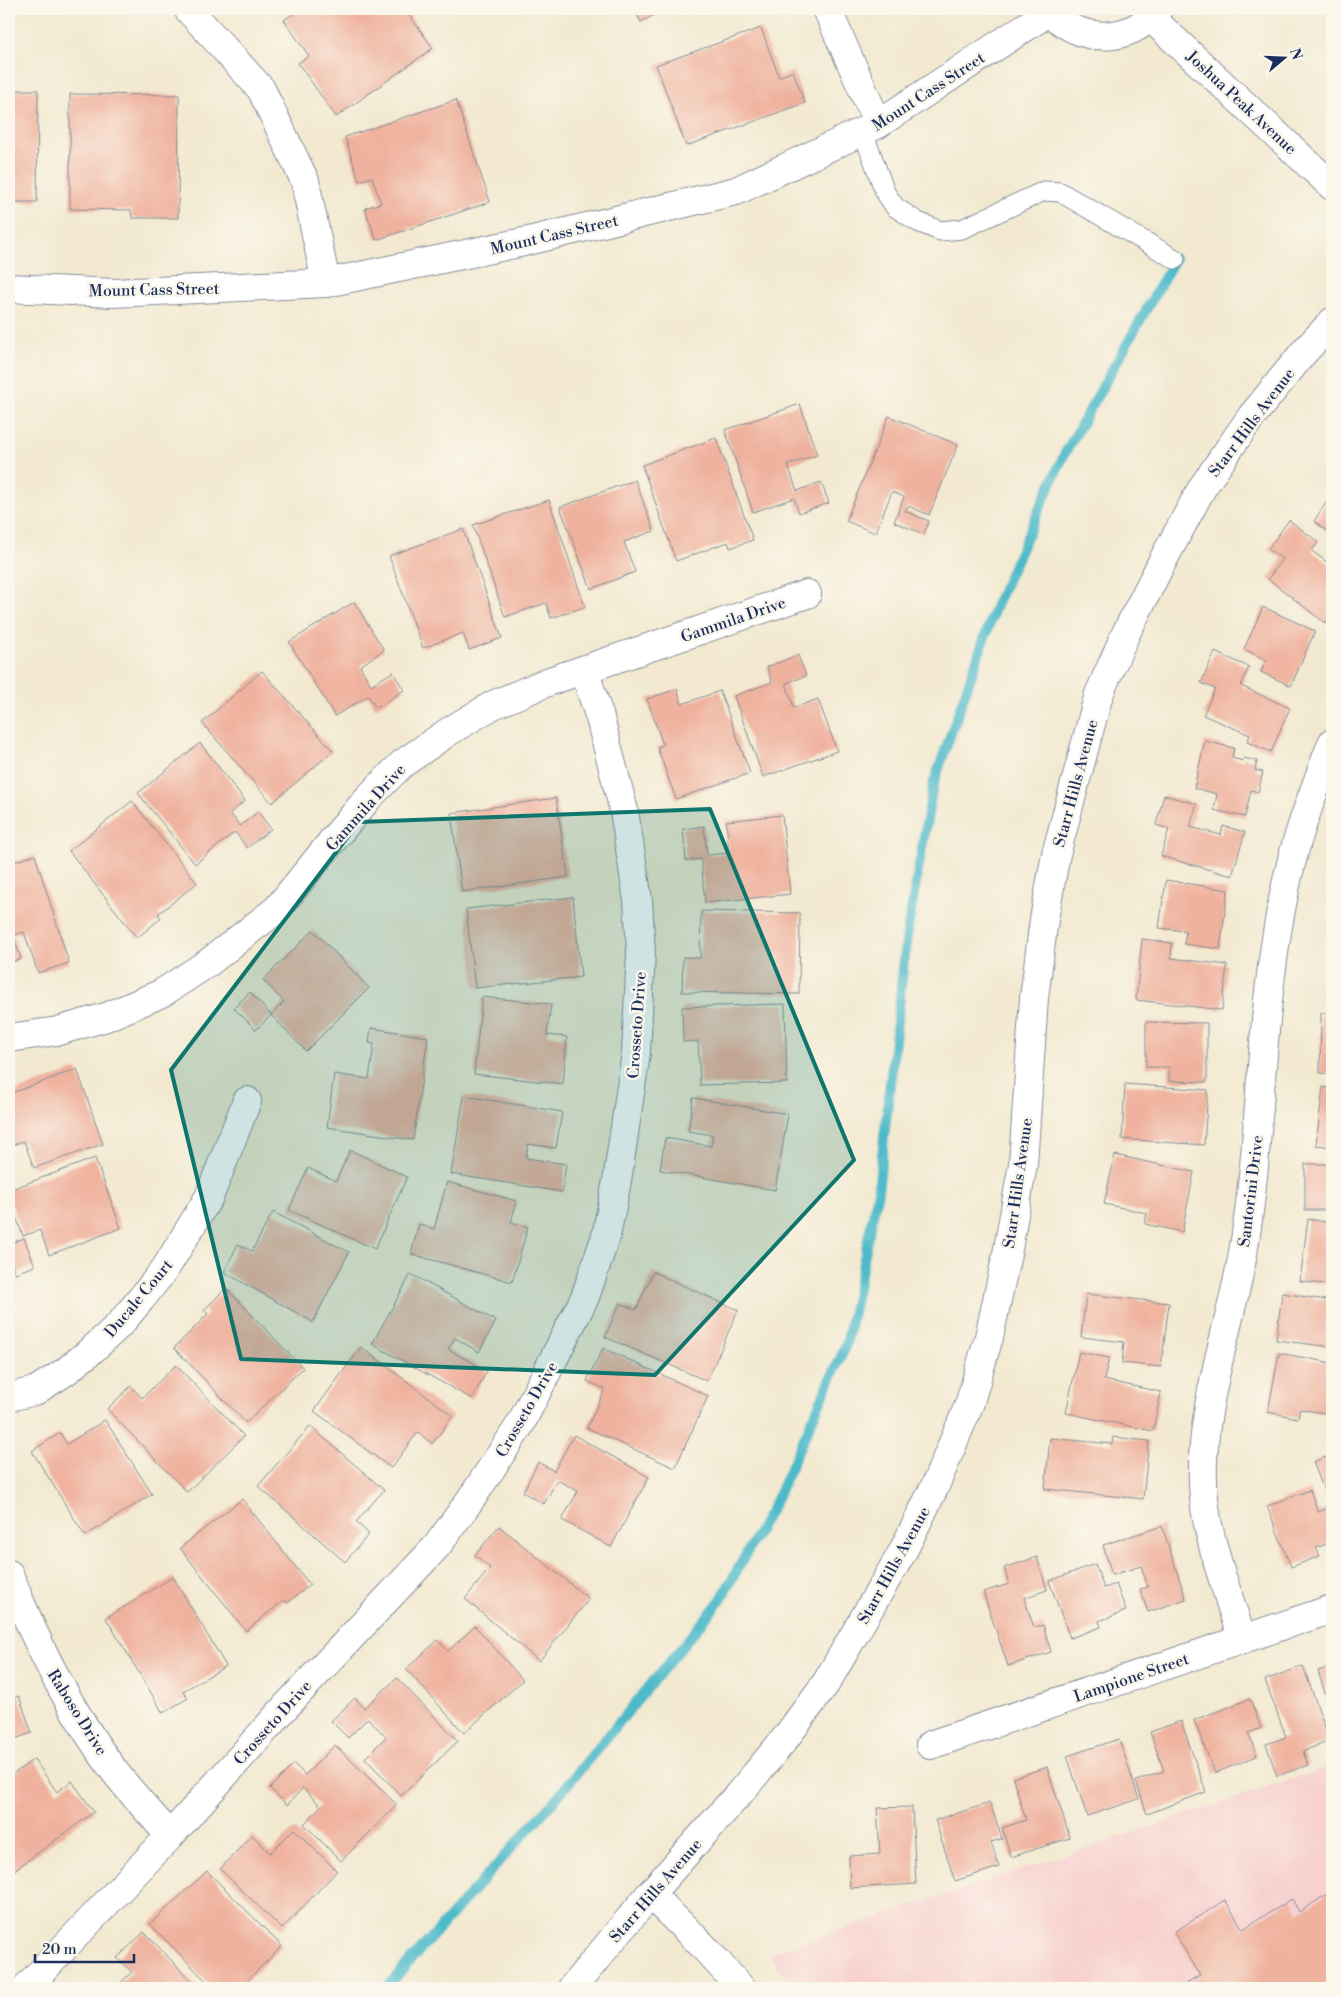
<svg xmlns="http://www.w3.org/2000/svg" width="1341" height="1997" viewBox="0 0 1341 1997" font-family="'Libre Bodoni',serif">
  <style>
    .built { fill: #f7d0cf }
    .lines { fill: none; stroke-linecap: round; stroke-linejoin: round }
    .stream { stroke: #4ebaca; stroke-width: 10 }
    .building { fill: #efb29e }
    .service-casing { stroke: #868c97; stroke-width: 21 }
    .minor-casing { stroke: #868c97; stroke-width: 30 }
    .tertiary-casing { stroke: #868c97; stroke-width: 30 }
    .service { stroke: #fff; stroke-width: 19 }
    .minor { stroke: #fff; stroke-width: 28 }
    .tertiary { stroke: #fff; stroke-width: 28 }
    .marked { fill: #0f766e; fill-opacity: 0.2; stroke: #0f766e; stroke-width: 4; stroke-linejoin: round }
    .labels { text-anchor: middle; stroke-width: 5; stroke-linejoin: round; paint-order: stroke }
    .street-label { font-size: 16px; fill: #1b2f5e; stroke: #fbf7ec }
  </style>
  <rect width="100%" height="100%" fill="#fbf7ec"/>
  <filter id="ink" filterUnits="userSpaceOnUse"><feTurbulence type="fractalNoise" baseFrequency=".02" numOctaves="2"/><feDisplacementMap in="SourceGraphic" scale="10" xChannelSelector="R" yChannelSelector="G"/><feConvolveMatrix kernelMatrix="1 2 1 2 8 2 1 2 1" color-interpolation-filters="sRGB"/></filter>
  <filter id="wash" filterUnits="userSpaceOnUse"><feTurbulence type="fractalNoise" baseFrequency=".0096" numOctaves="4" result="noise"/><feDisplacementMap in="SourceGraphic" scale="20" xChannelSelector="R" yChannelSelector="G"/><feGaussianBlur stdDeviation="1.12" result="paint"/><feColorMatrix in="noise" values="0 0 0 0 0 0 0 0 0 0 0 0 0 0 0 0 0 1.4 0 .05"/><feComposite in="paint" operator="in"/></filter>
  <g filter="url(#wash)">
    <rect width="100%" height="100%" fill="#f2e9d0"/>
    <!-- built -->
    <polygon class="built" points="1332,1766 1332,1988 794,1988 768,1954"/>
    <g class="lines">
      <!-- stream -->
      <polyline class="stream" points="386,1988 554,1801 720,1601 776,1500 846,1345 878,1191 907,934 933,785 996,605 1064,455 1175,259"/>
    </g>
    <g id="blocks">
      <!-- building -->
      <g class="building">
        <polygon points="300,9 405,9 433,48 336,117 298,63 309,56 284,20"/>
        <polygon points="634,9 666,9 641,22"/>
        <polygon points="761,28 779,77 793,71 805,103 686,146 656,65"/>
        <polygon points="9,90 38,90 37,202 9,202"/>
        <polygon points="70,94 179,95 178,218 132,218 131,210 70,209"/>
        <polygon points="456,100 490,202 376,240 365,208 381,203 372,177 359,181 345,137"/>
        <polygon points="800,404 817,455 788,465 797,491 821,482 829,503 799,513 794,498 753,512 725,430"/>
        <polygon points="889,416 958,445 929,515 908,506 905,511 929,521 924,534 894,522 904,497 892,492 875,533 846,521"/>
        <polygon points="716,438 753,540 730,548 728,542 676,561 642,465"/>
        <polygon points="635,480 654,531 624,542 635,572 591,589 560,507"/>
        <polygon points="1332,494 1332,535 1314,521"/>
        <polygon points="549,500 585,607 551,618 546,603 505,617 473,525"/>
        <polygon points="1289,520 1318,542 1312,551 1332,566 1332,614 1325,623 1268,579 1282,559 1268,549"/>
        <polygon points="463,529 502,638 469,650 463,633 423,648 389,556"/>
        <polygon points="354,602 384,650 360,666 371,685 393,672 404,690 376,708 368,696 335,716 289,642"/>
        <polygon points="1263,607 1315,631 1291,686 1261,672 1266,660 1244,649"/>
        <polygon points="1215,652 1249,667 1241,686 1290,708 1271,752 1247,742 1250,735 1203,715 1215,689 1201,683"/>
        <polygon points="798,655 806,676 786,683 794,708 818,699 837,751 763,777 734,696 772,682 767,667"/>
        <polygon points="262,671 333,751 272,803 202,723"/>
        <polygon points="677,689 682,704 720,691 750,773 676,799 657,747 663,745 647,699"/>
        <polygon points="1205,741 1234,748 1232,758 1243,761 1244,758 1257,761 1255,770 1263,772 1258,792 1251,790 1245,817 1214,810 1217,794 1194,788"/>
        <polygon points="200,743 245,801 230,813 240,826 258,812 271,829 247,848 235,832 195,864 138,793"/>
        <polygon points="1164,795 1197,804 1190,827 1221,835 1223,826 1245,832 1232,876 1161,856 1169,829 1156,825"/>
        <polygon points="556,798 568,877 462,892 451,813"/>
        <polygon points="132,801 197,883 158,914 161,918 137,938 69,851"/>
        <polygon points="782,815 790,894 705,903 701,859 686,861 683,829 704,826 707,855 729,853 726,821"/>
        <polygon points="35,855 69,963 38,973 24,932 13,935 21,959 9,963 9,863"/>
        <polygon points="1166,880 1228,890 1220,949 1184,944 1186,931 1159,928"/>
        <polygon points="573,897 581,977 475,988 466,909"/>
        <polygon points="701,911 800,913 799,994 682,992 683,957 700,958"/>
        <polygon points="313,930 369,988 306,1051 271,1015 256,1030 234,1008 250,992 271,1015 284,1002 263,980"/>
        <polygon points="1142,939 1172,943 1171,958 1227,965 1222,1010 1136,1000"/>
        <polygon points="482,997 551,1004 547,1035 567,1037 563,1084 474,1074"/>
        <polygon points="785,1004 787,1083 700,1085 698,1041 683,1042 682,1007"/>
        <polygon points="1321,1013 1332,1013 1332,1074 1320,1073"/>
        <polygon points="1146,1022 1207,1023 1207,1082 1169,1081 1169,1067 1146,1067"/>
        <polygon points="371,1028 428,1037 413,1140 327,1127 334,1074 369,1079 374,1044 369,1043"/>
        <polygon points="77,1069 103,1144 34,1168 24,1141 12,1145 9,1136 9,1094"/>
        <polygon points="1125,1084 1208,1090 1204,1145 1122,1139"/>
        <polygon points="1323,1087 1332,1088 1332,1147 1316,1145"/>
        <polygon points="464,1096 562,1112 556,1148 528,1144 526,1158 566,1164 562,1192 451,1174"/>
        <polygon points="693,1098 788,1114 775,1190 660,1170 665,1138 711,1146 713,1135 688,1131"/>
        <polygon points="350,1150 407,1177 375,1249 289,1210 308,1168 336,1181"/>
        <polygon points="1115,1155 1194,1172 1182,1232 1145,1224 1147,1213 1104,1204"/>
        <polygon points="95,1158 121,1228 49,1255 40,1230 23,1236 9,1198 9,1190"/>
        <rect x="1305" y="1164" width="27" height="46"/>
        <polygon points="447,1182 517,1201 511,1222 528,1227 512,1282 411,1254 419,1224 434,1229"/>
        <polygon points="273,1212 349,1252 313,1322 224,1272 238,1244 252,1251"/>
        <polygon points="1308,1219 1332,1223 1332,1285 1300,1281"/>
        <polygon points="24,1238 35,1266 15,1273 9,1256 9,1244"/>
        <polygon points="653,1272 738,1310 707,1381 605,1337 620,1303 636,1310"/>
        <polygon points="411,1274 496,1321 479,1352 455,1338 448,1349 487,1371 472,1399 372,1344"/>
        <polygon points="226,1288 303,1368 246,1423 174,1348 208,1314 204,1310"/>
        <polygon points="1282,1293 1332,1301 1332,1347 1276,1340"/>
        <polygon points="1086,1294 1169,1303 1161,1367 1122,1363 1124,1342 1081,1337"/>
        <polygon points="361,1347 453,1416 432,1444 418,1432 391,1468 314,1411"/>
        <polygon points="603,1348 708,1396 675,1468 587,1428 605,1389 587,1381"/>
        <polygon points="1079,1352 1109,1358 1104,1380 1161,1392 1153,1431 1066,1413"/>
        <polygon points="1279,1353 1332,1363 1332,1398 1329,1414 1300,1409 1298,1418 1268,1412"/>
        <polygon points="176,1365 244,1436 187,1492 107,1409 131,1386 142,1398"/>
        <polygon points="105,1420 152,1494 85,1536 32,1451 60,1433 67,1444"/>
        <polygon points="310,1426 384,1490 356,1522 369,1534 345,1562 258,1486"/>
        <polygon points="574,1435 649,1477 611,1547 562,1520 578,1491 557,1480 544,1504 523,1492 538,1462 554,1471"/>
        <polygon points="1113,1437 1149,1441 1143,1499 1045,1489 1050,1438 1112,1444"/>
        <polygon points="1332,1455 1332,1490 1325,1493 1313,1462"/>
        <polygon points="1310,1490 1318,1512 1329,1508 1332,1516 1332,1542 1316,1548 1320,1556 1291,1567 1267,1506"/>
        <polygon points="242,1499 310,1585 287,1603 284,1600 246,1631 180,1548"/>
        <polygon points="499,1526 589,1599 539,1661 465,1599 490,1568 475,1555"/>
        <polygon points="1162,1526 1186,1599 1148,1612 1140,1589 1148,1587 1141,1566 1112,1575 1103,1545"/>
        <polygon points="1037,1557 1047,1590 1024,1598 1034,1627 1043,1625 1051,1652 1008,1666 983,1592 1009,1584 1004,1568"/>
        <polygon points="1095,1564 1104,1588 1116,1584 1126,1611 1099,1621 1101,1627 1070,1638 1049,1581"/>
        <polygon points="173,1577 226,1666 183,1691 188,1698 163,1713 106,1618"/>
        <polygon points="475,1626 523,1680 464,1733 406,1669 438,1640 448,1651"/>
        <polygon points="1303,1666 1330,1741 1303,1751 1308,1765 1277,1776 1266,1744 1286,1737 1265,1680"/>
        <polygon points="1332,1666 1332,1715 1318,1671"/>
        <polygon points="397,1678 458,1741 401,1796 365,1758 386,1737 368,1718 348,1738 331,1721 355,1698 364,1708"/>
        <polygon points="19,1696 32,1733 9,1741 9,1700"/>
        <polygon points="1250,1699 1261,1728 1248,1733 1257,1756 1215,1773 1194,1720"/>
        <polygon points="1181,1721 1206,1792 1147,1814 1136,1781 1164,1771 1150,1732"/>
        <polygon points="1119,1739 1139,1799 1087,1816 1067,1756"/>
        <polygon points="335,1745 397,1805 341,1861 304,1824 321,1806 303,1788 287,1805 270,1788 294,1764 305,1775"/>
        <polygon points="34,1759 57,1792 72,1781 94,1812 9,1874 9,1777"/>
        <polygon points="1047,1767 1070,1838 1011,1857 1002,1828 1026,1820 1013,1778"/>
        <polygon points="990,1803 1002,1839 991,1842 999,1867 955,1881 935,1820"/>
        <polygon points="912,1807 916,1884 850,1888 849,1856 880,1854 877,1808"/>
        <polygon points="294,1829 337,1871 282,1929 220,1869 252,1835 270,1853"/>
        <polygon points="207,1871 282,1946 240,1988 213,1988 150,1924"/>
        <polygon points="1332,1891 1332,1988 1189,1988 1186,1983 1200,1975 1174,1932 1225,1900 1243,1929 1292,1899 1299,1912"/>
        <polygon points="144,1932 198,1988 115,1988 132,1972 117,1958"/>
      </g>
    </g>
  </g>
  <g filter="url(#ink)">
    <use href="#blocks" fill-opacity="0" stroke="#868c97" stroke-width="1"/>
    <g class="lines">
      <defs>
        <polyline id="service" points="863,132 885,192 895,207 918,222 940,231 962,229 1044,191 1060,192 1175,259"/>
        <g id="minor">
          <polyline points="188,9 261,89 305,181 326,283"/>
          <polyline points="827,9 878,124"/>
          <path d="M1048,9C1078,44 1129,45 1158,9"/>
          <polyline points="1151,18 1332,186"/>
          <polyline points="9,288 113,293 326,283 524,242 736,191 878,124 1050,11"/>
          <polyline points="9,1038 58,1031 106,1017 162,993 208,963 277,909 337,835 369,797 402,764 448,732 493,705 550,681 807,594"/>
          <polyline points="9,1397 35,1391 65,1372 92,1350 120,1324 141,1299 165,1269 209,1197 247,1101"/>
          <path d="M9,1574C36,1644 70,1711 115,1772C132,1794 152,1815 170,1836"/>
          <path d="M1242,1640C1229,1595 1208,1543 1204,1498C1196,1415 1229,1334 1243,1253C1258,1164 1259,1073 1270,983C1275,941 1282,897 1293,856C1303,817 1318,780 1332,743"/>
          <polyline points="930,1745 1332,1609"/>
          <polyline points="650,1894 701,1944 741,1988"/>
          <polyline points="26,1988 170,1836 289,1703 437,1546 473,1496 520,1425 585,1297 606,1236 617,1181 636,1053 641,952 638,900 624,811 600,718 584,670"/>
        </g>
        <polyline id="tertiary" points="572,1988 650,1894 738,1795 784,1740 826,1683 903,1551 935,1486 969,1405 989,1337 1008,1249 1023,1164 1034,998 1044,919 1056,854 1099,694 1126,633 1162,562 1202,488 1251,417 1304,352 1332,322"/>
      </defs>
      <!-- service casing -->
      <use href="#service" class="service-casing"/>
      <!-- minor casing -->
      <use href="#minor" class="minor-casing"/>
      <!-- tertiary casing -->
      <use href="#tertiary" class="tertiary-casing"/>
      <!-- service -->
      <use href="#service" class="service"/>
      <!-- minor -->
      <use href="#minor" class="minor"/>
      <!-- tertiary -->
      <use href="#tertiary" class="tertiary"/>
    </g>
  </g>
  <!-- marked area -->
  <path class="marked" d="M710,809L854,1160L655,1375L241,1359L171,1070L359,822Z"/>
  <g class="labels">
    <!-- street labels -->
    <g class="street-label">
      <text transform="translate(928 91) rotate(-33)" y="6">Mount Cass Street</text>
      <text transform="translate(1242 102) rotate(43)" y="6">Joshua Peak Avenue</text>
      <text transform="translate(554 234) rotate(-13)" y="6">Mount Cass Street</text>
      <text transform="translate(154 289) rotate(-1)" y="6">Mount Cass Street</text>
      <text transform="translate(1251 422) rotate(-53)" y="6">Starr Hills Avenue</text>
      <text transform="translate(733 619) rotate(-19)" y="6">Gammila Drive</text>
      <text transform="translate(1075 783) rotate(-75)" y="6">Starr Hills Avenue</text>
      <text transform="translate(365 807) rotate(-48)" y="6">Gammila Drive</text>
      <text transform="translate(636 1025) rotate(-86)" y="6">Crosseto Drive</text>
      <text transform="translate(1017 1183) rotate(-82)" y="6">Starr Hills Avenue</text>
      <text transform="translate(1250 1191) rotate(-83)" y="6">Santorini Drive</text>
      <text transform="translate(138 1298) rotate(-50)" y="6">Ducale Court</text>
      <text transform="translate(526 1409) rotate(-60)" y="6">Crosseto Drive</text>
      <text transform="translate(893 1565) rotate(-61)" y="6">Starr Hills Avenue</text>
      <text transform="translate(1131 1677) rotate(-19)" y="6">Lampione Street</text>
      <text transform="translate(78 1712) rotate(58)" y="6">Raboso Drive</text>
      <text transform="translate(272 1722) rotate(-48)" y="6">Crosseto Drive</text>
      <text transform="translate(655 1890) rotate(-49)" y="6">Starr Hills Avenue</text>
    </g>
  </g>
  <!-- margin -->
  <rect width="1341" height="1997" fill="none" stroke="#fbf7ec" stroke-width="30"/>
  <!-- north arrow -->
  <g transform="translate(1284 58) rotate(71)" stroke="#fbf7ec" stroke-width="4" paint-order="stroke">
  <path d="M0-4L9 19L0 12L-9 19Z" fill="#1b2f5e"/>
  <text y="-8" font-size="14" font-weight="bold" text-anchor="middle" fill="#1b2f5e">N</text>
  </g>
  <!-- scale -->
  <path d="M35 1954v8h99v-8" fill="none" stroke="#1b2f5e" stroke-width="2.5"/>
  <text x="42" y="1954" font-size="15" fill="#1b2f5e" stroke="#fbf7ec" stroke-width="4" paint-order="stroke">20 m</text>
</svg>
